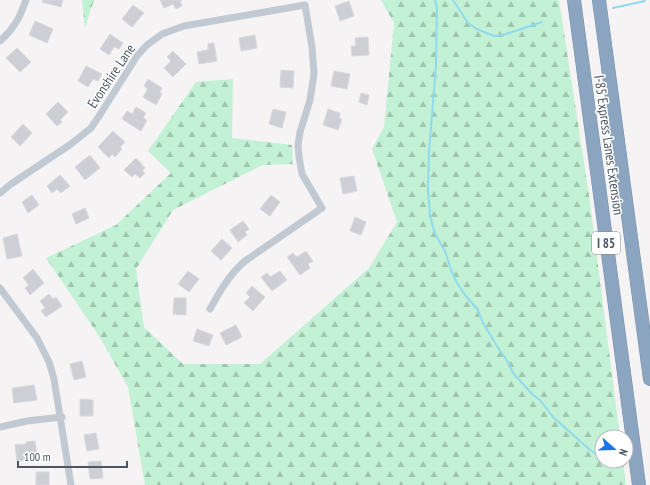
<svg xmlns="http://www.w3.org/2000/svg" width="650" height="485" viewBox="0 0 650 485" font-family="'PT Sans Narrow',sans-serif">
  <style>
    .forest { fill: url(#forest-firs) }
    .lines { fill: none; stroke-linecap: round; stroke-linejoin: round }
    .stream { stroke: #90daee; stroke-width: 2 }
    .building { fill: #cdcfd5; stroke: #d7d9de }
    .highway-casing { stroke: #7690ad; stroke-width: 14 }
    .street { stroke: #c1cad2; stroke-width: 7 }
    .highway { stroke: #8ba5c1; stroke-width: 13 }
    .labels { text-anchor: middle; stroke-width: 3; stroke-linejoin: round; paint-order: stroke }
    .shield { fill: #fff; stroke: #808990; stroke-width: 1 }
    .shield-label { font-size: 13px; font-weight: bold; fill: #4a5661 }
    .street-label { font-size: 14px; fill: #4a5661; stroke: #fff }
  </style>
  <defs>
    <pattern id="forest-firs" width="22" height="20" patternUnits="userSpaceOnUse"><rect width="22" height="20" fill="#c3f1d5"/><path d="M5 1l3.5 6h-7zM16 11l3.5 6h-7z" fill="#a0c6b0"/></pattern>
  </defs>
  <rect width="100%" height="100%" fill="#f5f3f3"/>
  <!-- forest -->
  <g class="forest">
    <polygon points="82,0 95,0 93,3 85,28"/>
    <polygon points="381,0 559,0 589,195 620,437 602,437 602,461 623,461 626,485 145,485 128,387 99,336 46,258 116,225 171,173 148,151 196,82 233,79 232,138 292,145 293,164 263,165 173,210 136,269 144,327 183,364 260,364 369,268 397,222 372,149 384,127 394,23"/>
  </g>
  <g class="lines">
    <!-- stream -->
    <g class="stream">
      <polyline points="435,0 437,8 436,65 429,152 428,190 430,216 435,234 445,251 451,270 457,283 465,295 478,310 483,323 497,346 508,362 513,373 533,395 540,400 553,417 590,450 602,458"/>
      <polyline points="453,0 468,23 477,29 494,36 503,35 542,22"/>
      <polyline points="613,8 645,1"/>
      <polyline points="607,461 609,463"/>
    </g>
  </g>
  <!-- building -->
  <g class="building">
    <polygon points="43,0 63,0 61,7 42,2"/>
    <polygon points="160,0 182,0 180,1 182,6 176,9 173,4 164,8"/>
    <polygon points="349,1 354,16 340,21 335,6"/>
    <polygon points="133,5 144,13 132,27 122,19"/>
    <polygon points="35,21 53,29 47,43 29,35"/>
    <polygon points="110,34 123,43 119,49 114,47 109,55 100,49"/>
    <polygon points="255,35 257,48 241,51 239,38"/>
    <polygon points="368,37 369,55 352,56 351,46 356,46 355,38"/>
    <polygon points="214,43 217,61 199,64 197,52 208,50 208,44"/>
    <polygon points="17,48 31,62 20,72 6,58"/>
    <polygon points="173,51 186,64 173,77 164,68 171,61 167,57"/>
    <polygon points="86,66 102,74 98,81 93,79 88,87 78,81"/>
    <polygon points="281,70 294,71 293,88 280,87"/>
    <polygon points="334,71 350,74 347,89 331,86"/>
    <polygon points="148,79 162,88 160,92 162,94 156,105 143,97 148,89 144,86"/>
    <polygon points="361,93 369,95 367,105 359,102"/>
    <polygon points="58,102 68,112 60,120 62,122 57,126 46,114"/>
    <polygon points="136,107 146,113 143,118 147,120 141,131 122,119 127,111 132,114"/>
    <polygon points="273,109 286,112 282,128 269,124"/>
    <polygon points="328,109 340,113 339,118 342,119 338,130 323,125"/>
    <polygon points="23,124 32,133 20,146 11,137"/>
    <polygon points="113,131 125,142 120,147 122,149 115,157 112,154 109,158 98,147"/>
    <polygon points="90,155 100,168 85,180 75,167"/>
    <polygon points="136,158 145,168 142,171 145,173 140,178 135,174 132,177 124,170"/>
    <polygon points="60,175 70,186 61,193 57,189 52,193 47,186"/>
    <polygon points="354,176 357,191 343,194 340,178"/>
    <polygon points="32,195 39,205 28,213 22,202"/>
    <polygon points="271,195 280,202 270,216 260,209"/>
    <polygon points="85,208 89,218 76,224 72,214"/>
    <polygon points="355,217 366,222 361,235 350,231"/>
    <polygon points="243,221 249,229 245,232 247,235 238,242 230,230"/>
    <polygon points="17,234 22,256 7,259 3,238"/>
    <polygon points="222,239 232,248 221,260 211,251"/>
    <polygon points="306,251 313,261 308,264 310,268 300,275 287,257 293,253 297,257"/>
    <polygon points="33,269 44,283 30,295 25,288 29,285 23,278"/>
    <polygon points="188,271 199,279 189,292 178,284"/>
    <polygon points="280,271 287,280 272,291 261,277 267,273 270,277"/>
    <polygon points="252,286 265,297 253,311 244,303 250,297 246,293"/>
    <polygon points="49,294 53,299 56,297 62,306 46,317 41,311 45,308 40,301"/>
    <polygon points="174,298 186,298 186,315 173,314"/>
    <polygon points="236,325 242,337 226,345 220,333"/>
    <polygon points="197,329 213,335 209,346 193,341"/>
    <polygon points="82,361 86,377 74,380 70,364"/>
    <polygon points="34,385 37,400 14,403 12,388"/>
    <polygon points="80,399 93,400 93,416 80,416"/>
    <polygon points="96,433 99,449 87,451 84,435"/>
    <polygon points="35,441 37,457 32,457 32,460 17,461 15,445 26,444 26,442"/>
    <polygon points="101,461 103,478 90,479 88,462"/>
    <rect x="36" y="472" width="13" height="13"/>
  </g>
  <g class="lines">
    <defs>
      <g id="highway">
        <polyline points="574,0 639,485"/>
        <polyline points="599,0 650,379"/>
      </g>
    </defs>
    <!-- highway casing -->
    <use href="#highway" class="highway-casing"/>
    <!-- street -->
    <g class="street">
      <path d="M0,41C14,29 20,17 26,0"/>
      <path d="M0,193L11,184L71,144L91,128L101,113L137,56L147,45L162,34L184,26L305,5L312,47L314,74L310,100L300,132L298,145L299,157L302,174L322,208L245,261C229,275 220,291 210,309"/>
      <polyline points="0,288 37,338 49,362 54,379 71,485"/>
      <polyline points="0,427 27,421 62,417"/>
    </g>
    <!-- highway -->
    <use href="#highway" class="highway"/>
  </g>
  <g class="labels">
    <!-- shield labels -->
    <rect class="shield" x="592" y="232" width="28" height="22" rx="3"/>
    <g class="shield-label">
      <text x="606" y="248">I 85</text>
    </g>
    <!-- street labels -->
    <g class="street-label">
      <text transform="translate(111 76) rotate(-56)" y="5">Evonshire Lane</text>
      <text transform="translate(609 145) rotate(82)" y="5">I-85 Express Lanes Extension</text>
    </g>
  </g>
  <!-- north arrow -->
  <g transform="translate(614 449) rotate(110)"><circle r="19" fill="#ffffff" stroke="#b7bbc0"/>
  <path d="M0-3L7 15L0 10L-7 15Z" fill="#1a73e8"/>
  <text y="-6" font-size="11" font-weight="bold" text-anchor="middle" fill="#4a5661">N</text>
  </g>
  <!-- scale -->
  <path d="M18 461v6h109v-6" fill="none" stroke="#4a5661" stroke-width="2"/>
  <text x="24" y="461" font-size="12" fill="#4a5661" stroke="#ffffff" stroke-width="3" paint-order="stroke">100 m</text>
</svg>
